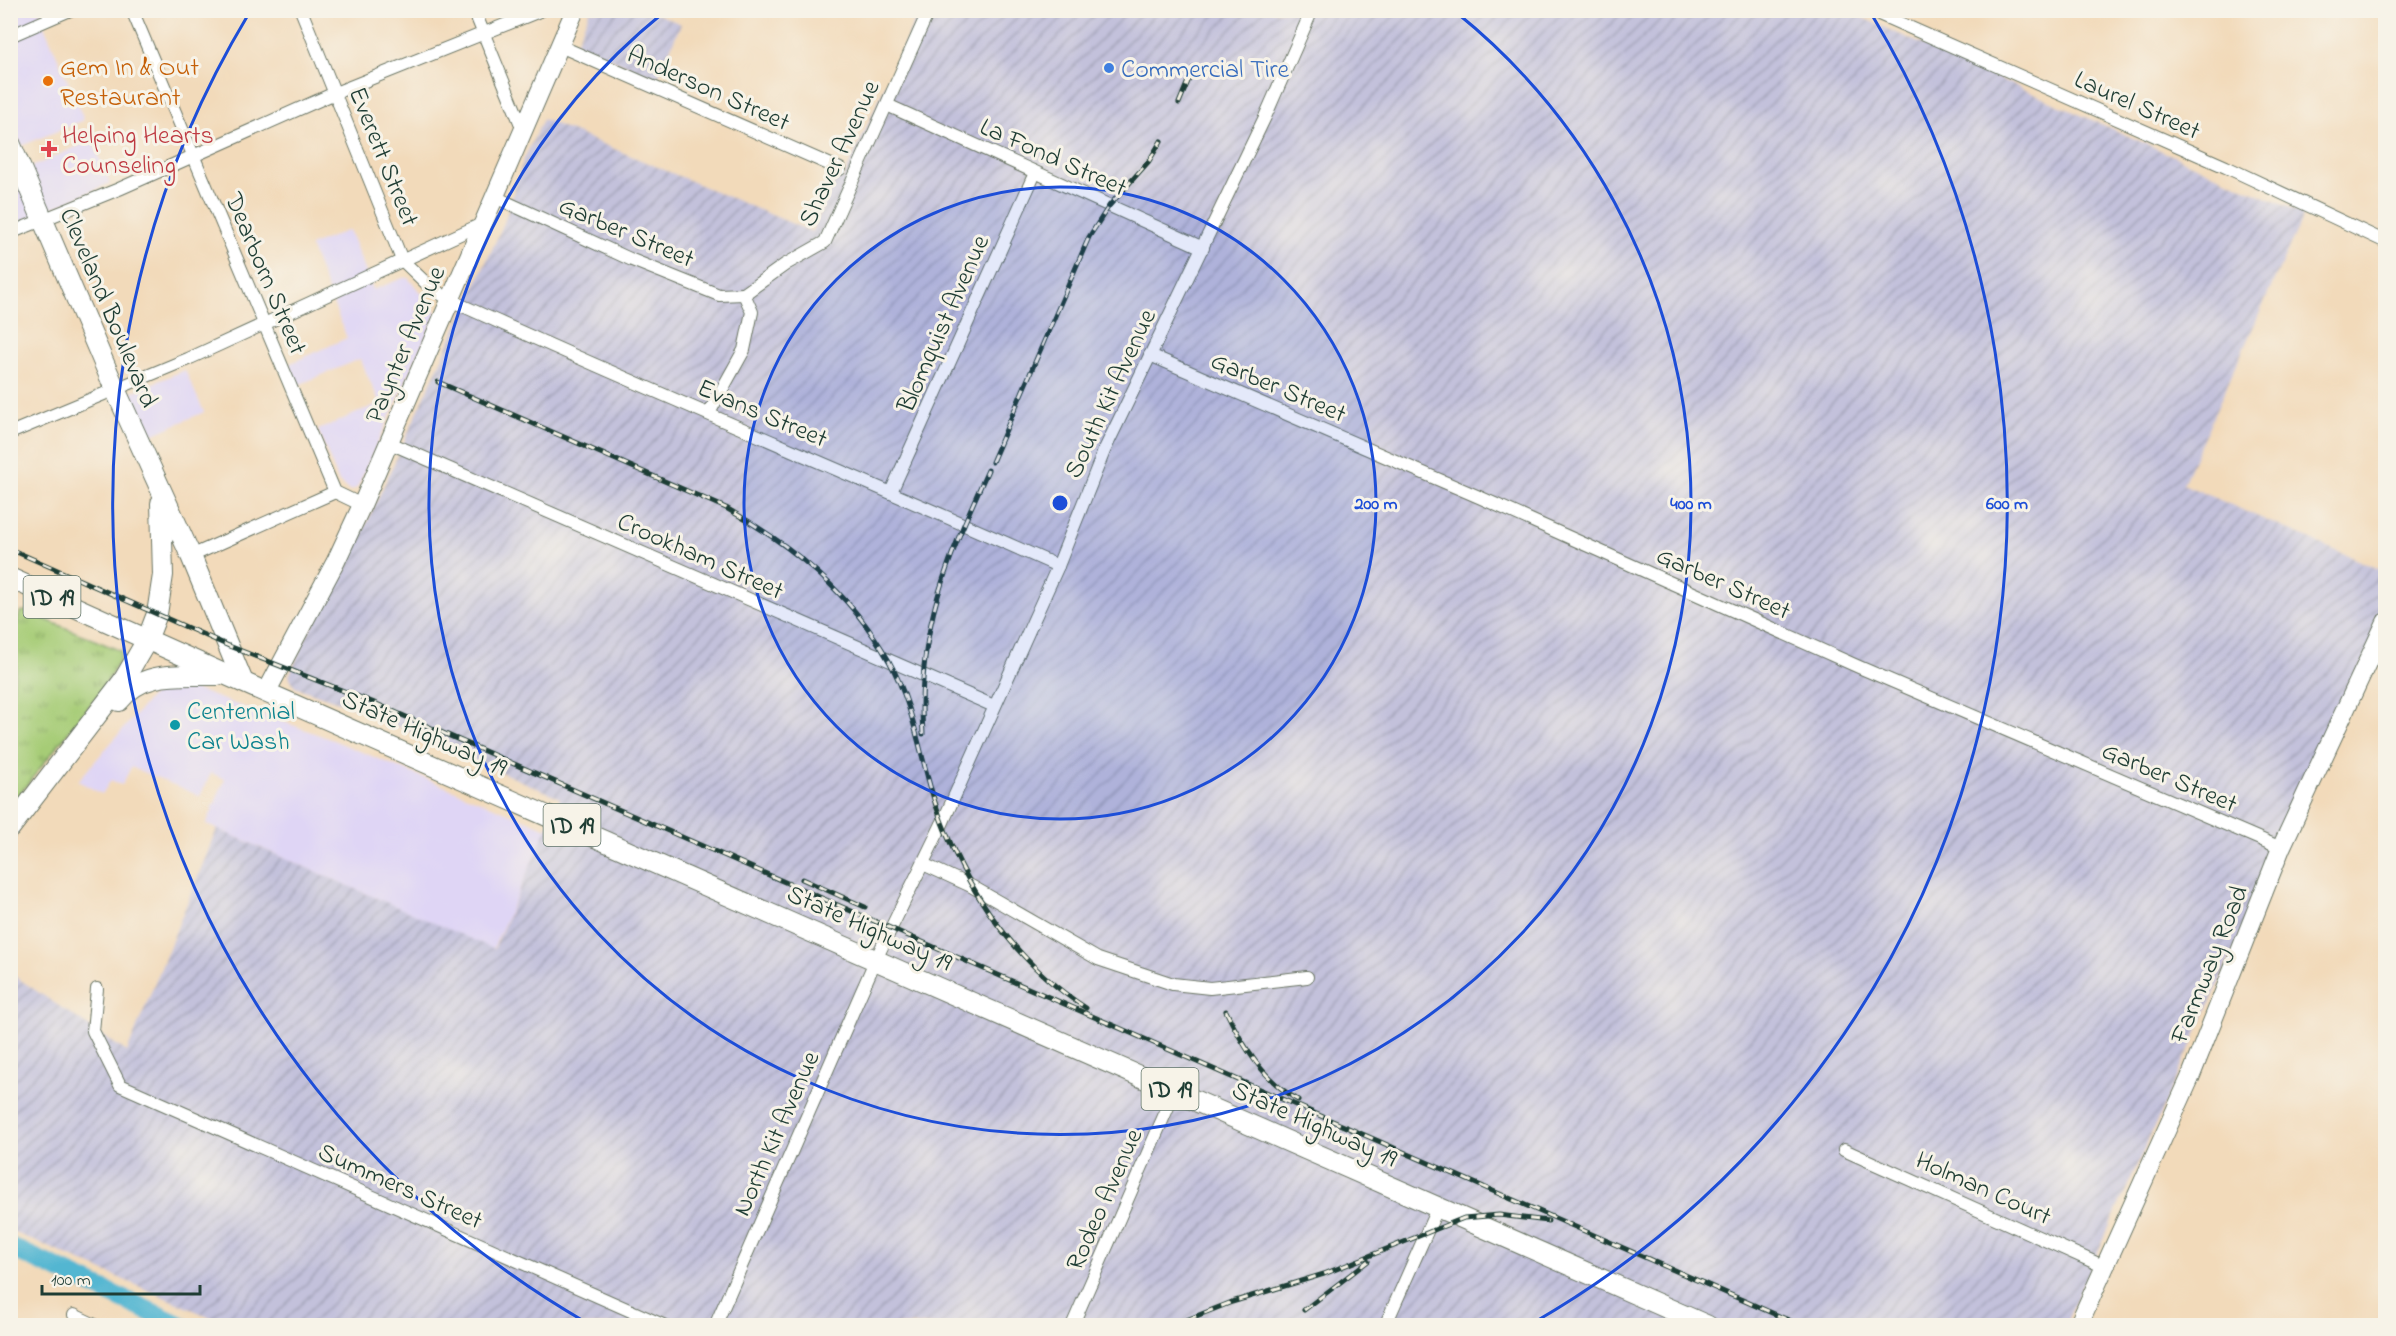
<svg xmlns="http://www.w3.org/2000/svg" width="2396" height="1336" viewBox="0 0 2396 1336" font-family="'Indie Flower',sans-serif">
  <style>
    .built { fill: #dfd5f5 }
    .industrial { fill: url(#industrial-furrows) }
    .grass { fill: url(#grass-tufts); stroke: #628455; stroke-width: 1.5 }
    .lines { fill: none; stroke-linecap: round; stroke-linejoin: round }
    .river { stroke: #52b6d1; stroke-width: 20 }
    .street-casing { stroke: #697463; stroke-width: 14 }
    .secondary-casing { stroke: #697463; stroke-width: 20 }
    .primary-casing { stroke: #697463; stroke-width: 22 }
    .street { stroke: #fff; stroke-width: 12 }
    .secondary { stroke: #fff; stroke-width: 18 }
    .primary { stroke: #fff; stroke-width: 20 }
    .rail-casing { stroke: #1f3d34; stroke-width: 5 }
    .rail { stroke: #f7f3e8; stroke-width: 3; stroke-dasharray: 9; stroke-linecap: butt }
    .ring { fill: none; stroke: #1d4ed8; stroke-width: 3 }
    .shop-dot { fill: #3f7fe0; stroke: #f7f3e8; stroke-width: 2 }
    .food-dot { fill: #e8710a; stroke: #f7f3e8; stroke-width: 2 }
    .health-dot { fill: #e0444e; stroke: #f7f3e8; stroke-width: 2 }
    .culture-dot { fill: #0f9aa8; stroke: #f7f3e8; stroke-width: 2 }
    .labels { text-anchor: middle; stroke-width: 6; stroke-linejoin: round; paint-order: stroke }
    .shield { fill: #f7f3e8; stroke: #60746a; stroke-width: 1.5 }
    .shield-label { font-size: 24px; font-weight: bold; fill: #1f3d34 }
    .food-label { font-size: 26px; fill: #c56008; stroke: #f7f3e8; text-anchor: start }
    .shop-label { font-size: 26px; fill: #366cbe; stroke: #f7f3e8; text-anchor: start }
    .street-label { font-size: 26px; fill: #1f3d34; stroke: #f7f3e8 }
    .health-label { font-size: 26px; fill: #be3a42; stroke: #f7f3e8; text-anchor: start }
    .culture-label { font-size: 26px; fill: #0d838f; stroke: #f7f3e8; text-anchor: start }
    .centre { fill: #1d4ed8; stroke: #f7f3e8; stroke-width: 3 }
    .ring-label { font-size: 18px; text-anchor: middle; font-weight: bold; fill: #1d4ed8; stroke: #f7f3e8; stroke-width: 6; stroke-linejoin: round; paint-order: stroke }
  </style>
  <defs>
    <pattern id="industrial-furrows" width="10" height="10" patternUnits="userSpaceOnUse" patternTransform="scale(1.5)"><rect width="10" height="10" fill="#c3c1db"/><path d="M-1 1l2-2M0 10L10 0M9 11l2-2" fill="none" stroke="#9e9eb2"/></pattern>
    <pattern id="grass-tufts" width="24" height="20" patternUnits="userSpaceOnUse" patternTransform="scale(1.5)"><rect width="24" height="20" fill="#a6cc76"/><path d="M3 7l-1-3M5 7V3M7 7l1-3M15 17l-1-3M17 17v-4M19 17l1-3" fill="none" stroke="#87a762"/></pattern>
  </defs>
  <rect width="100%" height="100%" fill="#f7f3e8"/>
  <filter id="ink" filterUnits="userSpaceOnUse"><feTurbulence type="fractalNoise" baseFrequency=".0167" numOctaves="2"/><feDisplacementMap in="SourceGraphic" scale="12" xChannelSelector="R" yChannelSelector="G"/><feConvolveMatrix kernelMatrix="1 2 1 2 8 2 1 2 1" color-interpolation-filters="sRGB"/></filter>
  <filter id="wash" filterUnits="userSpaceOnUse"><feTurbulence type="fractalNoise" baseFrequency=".008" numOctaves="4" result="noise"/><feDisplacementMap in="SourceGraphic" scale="24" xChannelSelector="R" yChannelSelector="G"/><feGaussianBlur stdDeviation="1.35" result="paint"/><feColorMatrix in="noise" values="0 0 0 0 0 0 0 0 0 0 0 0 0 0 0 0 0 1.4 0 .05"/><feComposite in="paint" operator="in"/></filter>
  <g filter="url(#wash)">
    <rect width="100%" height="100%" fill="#f2daba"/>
    <!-- built -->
    <g class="built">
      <polygon points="11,11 47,11 39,14 84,120 21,146 11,121"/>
      <polygon points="92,140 110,183 11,226 10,166 14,175"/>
      <polygon points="349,230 373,290 403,278 408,278 434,308 436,315 357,488 350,491 339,482 318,430 380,403 360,359 298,385 289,364 347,338 310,246"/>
      <polygon points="185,370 204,412 145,438 127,394"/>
      <polygon points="172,681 333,740 547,829 493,949 206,824 225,779 211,773 200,796 131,767 122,785 111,780 102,794 78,781 157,690"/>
    </g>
    <!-- industrial -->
    <g class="industrial">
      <polygon points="590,11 651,11 681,24 657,79 576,43"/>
      <polygon points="919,11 1847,11 2304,214 2183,484 2385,572 2385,615 2065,1325 228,1325 11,1231 10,973 127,1052 217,829 494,949 560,798 353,707 295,687 289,676 306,637 343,575 504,223 523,161 543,119 812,232 837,176 843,179"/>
    </g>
    <!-- grass -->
    <polygon class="grass" points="25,611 121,651 120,660 101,691 11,805 10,709 16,667 15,630 20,612"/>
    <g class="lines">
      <!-- river -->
      <polyline class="river" points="10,1247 181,1326"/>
    </g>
  </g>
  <g filter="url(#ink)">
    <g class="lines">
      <defs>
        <g id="street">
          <polyline points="132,10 335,492 362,505"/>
          <path d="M301,10L402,260L430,287L450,300C651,392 856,476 1058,566"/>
          <polyline points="474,10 524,132"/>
          <polyline points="1870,10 2226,167 2386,242"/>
          <polyline points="10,36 70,10"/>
          <polyline points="560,46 840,169"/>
          <polyline points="887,105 1203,248"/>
          <polyline points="495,197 632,260 719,295 744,294"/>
          <polyline points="10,233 119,189 335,93 542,10"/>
          <polyline points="744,294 786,264 825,242 929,10"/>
          <polyline points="1150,355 1479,497 1859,667 2281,848"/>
          <polyline points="709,413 744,350 752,312 744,294"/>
          <polyline points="10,433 188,359 484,223"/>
          <polyline points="390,443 994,706"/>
          <polyline points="891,492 1035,173"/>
          <polyline points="191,556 335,492"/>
          <polyline points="923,864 971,886 1098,959 1173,984 1210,988 1307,977"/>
          <polyline points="97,989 93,1031 120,1085 665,1326"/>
          <polyline points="1844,1150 2105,1267"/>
          <polyline points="74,1315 97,1326"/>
          <polyline points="715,1326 876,959 942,824 1058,566 1104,451 1265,117 1312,10"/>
          <polyline points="1072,1326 1175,1091"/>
          <polyline points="1385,1326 1438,1207"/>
        </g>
        <g id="secondary">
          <polyline points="267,691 336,561 362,505 575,10"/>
          <polyline points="2078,1326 2190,1078 2281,848 2386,622"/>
        </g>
        <g id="primary">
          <polyline points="10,143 115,389 191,556 243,682"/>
          <polyline points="10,578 224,674 1708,1326"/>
          <path d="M119,701C143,669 182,676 218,675"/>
          <polyline points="10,828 123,681 147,640 157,614 163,575 161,503"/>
        </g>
      </defs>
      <!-- street casing -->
      <use href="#street" class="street-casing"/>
      <!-- secondary casing -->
      <use href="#secondary" class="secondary-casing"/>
      <!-- primary casing -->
      <use href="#primary" class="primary-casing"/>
      <!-- street -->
      <use href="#street" class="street"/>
      <!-- secondary -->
      <use href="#secondary" class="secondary"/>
      <!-- primary -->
      <use href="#primary" class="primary"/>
      <defs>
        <g id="rail">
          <polyline points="1179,103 1194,67"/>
          <path d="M438,382L726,508C793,546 850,592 889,661C911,701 918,743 930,786C955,874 1008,958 1086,1008"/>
          <polyline points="992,462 1089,237 1109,206 1149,161 1161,141"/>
          <polyline points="10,549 229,646 372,702 714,851 1802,1326"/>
          <path d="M923,734C916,631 947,561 988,470"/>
          <polyline points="802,879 865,907"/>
          <path d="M1226,1011C1243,1046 1263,1080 1298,1100"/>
          <polyline points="1304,1310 1368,1261"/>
          <polyline points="1171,1326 1232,1302 1324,1274 1464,1218 1499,1215 1548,1221"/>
        </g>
      </defs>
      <!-- rail casing -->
      <use href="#rail" class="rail-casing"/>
      <!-- rail -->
      <use href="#rail" class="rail"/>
    </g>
  </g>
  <!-- distance rings -->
  <circle cx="1060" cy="503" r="316" fill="#1d4ed8" fill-opacity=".12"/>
  <g class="ring">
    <circle cx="1060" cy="503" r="316"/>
    <path d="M1457 13A631 631 0 1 1 663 13"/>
    <path d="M587 1323A947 947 0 0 1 248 15M1872 15A947 947 0 0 1 1533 1323"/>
  </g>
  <!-- markers -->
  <circle class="shop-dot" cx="1109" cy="68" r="6"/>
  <circle class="food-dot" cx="48" cy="81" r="6"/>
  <path class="health-dot" d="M46 140h6v6h6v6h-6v6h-6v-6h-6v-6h6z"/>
  <circle class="culture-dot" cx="175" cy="725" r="6"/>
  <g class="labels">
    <!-- shield labels -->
    <g class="shield">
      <rect x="23.5" y="576" width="57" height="42" rx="4.5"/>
      <rect x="543.5" y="804" width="57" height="42" rx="4.5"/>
      <rect x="1141.5" y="1068" width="57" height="42" rx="4.5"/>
    </g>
    <g class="shield-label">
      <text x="52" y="605">ID 19</text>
      <text x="572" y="833">ID 19</text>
      <text x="1170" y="1097">ID 19</text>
    </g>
    <!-- food labels -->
    <g class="food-label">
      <text x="60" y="75">Gem In &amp; Out<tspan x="60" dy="30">Restaurant</tspan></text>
    </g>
    <!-- shop labels -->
    <g class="shop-label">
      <text x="1121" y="77">Commercial Tire</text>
    </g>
    <!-- street labels -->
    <g class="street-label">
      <text transform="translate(709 87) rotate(24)" y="9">Anderson Street</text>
      <text transform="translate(2138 104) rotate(24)" y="9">Laurel Street</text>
      <text transform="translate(838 153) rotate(-65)" y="9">Shaver Avenue</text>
      <text transform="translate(385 156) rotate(68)" y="9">Everett Street</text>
      <text transform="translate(1054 156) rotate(24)" y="9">La Fond Street</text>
      <text transform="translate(627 231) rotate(23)" y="9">Garber Street</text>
      <text transform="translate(267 273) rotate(67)" y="9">Dearborn Street</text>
      <text transform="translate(110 307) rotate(67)" y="9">Cleveland Boulevard</text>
      <text transform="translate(942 323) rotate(-66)" y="9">Blomquist Avenue</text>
      <text transform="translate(404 344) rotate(-67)" y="9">Paynter Avenue</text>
      <text transform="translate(1279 386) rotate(23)" y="9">Garber Street</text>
      <text transform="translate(1109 393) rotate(-65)" y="9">South Kit Avenue</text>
      <text transform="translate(763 412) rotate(23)" y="9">Evans Street</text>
      <text transform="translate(701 555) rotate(24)" y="9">Crookham Street</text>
      <text transform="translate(1724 582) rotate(24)" y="9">Garber Street</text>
      <text transform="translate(425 732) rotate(24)" y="9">State Highway 19</text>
      <text transform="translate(2170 776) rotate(23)" y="9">Garber Street</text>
      <text transform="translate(870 927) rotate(24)" y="9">State Highway 19</text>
      <text transform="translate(2208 964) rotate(-68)" y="9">Farmway Road</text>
      <text transform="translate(1315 1123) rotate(24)" y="9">State Highway 19</text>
      <text transform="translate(775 1133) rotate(-66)" y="9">North Kit Avenue</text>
      <text transform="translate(401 1185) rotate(24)" y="9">Summers Street</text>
      <text transform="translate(1984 1187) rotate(24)" y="9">Holman Court</text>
      <text transform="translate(1103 1199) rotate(-66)" y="9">Rodeo Avenue</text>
    </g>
    <!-- health labels -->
    <g class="health-label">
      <text x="62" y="143">Helping Hearts<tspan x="62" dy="30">Counseling</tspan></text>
    </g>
    <!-- culture labels -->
    <g class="culture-label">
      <text x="187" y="719">Centennial<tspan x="187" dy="30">Car Wash</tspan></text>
    </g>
  </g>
  <circle cx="1060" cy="503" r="9" class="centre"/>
  <g class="ring-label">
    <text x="1376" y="509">200 m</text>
    <text x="1691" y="509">400 m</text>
    <text x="2007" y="509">600 m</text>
  </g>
  <!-- margin -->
  <rect width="2396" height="1336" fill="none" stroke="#f7f3e8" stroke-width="36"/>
  <!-- scale -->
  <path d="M42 1285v9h158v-9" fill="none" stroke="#1f3d34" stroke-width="3"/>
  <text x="51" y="1285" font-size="18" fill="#1f3d34" stroke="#f7f3e8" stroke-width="4.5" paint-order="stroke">100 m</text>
</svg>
